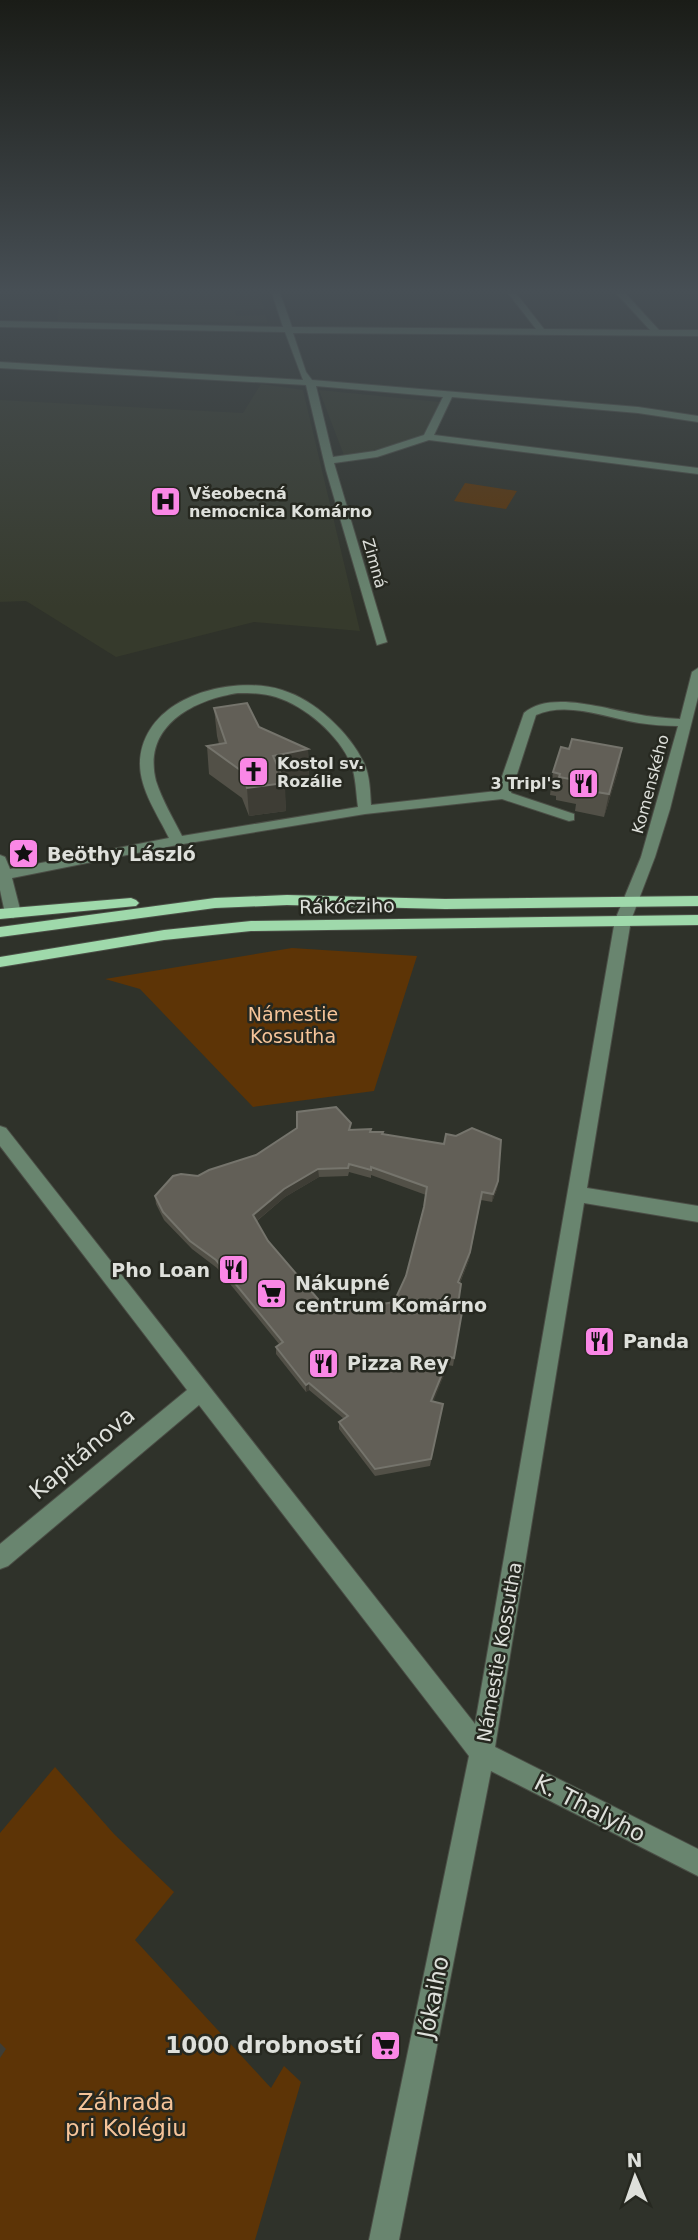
<svg xmlns="http://www.w3.org/2000/svg" width="698" height="2240" viewBox="0 0 698 2240" font-family="'DejaVu Sans',sans-serif">
  <style>
    .built { fill: #363a2c }
    .green { fill: #5d3406 }
    .lines { fill: none; stroke-linecap: round; stroke-linejoin: round }
    .minor-casing { stroke: #4b4e46; stroke-width: 2 }
    .major-casing { stroke: #4b4e46; stroke-width: 2 }
    .minor { fill: #69856f; fill-rule: evenodd }
    .major { fill: #9fd9ab; fill-rule: evenodd }
    .wall { fill: #525047; fill-rule: evenodd }
    .shaded-wall { fill: #3e3d35 }
    .building { fill: #625f57; stroke: #75746c; stroke-width: 2; fill-rule: evenodd }
    .labels { text-anchor: middle; stroke-width: 5; stroke-linejoin: round; paint-order: stroke }
    .far-poi-label { font-size: 16px; font-weight: bold; fill: #dee0db; stroke: #262820; text-anchor: start }
    .far-street-label { font-size: 16px; fill: #dee0db; stroke: #262820 }
    .poi-label { font-size: 19px; font-weight: bold; fill: #dee0db; stroke: #262820; text-anchor: start }
    .street-label { font-size: 19px; fill: #dee0db; stroke: #262820 }
    .park-label { font-size: 19px; fill: #f6c499; stroke: #262820 }
    .near-street-label { font-size: 23px; fill: #dee0db; stroke: #262820 }
    .near-poi-label { font-size: 23px; font-weight: bold; fill: #dee0db; stroke: #262820; text-anchor: end }
    .near-park-label { font-size: 23px; fill: #f6c499; stroke: #262820 }
  </style>
  <rect width="100%" height="100%" fill="#2f322a"/>
  <!-- built -->
  <g class="built">
    <polygon points="59,293 259,293 264,309 235,310 236,316 265,315 268,323 58,321"/>
    <polygon points="261,384 303,390 360,631 254,622 116,657 26,601 0,602 0,400 243,413"/>
    <polygon points="319,390 440,402 423,437 345,458"/>
  </g>
  <!-- green -->
  <g class="green">
    <polygon points="465,483 517,491 506,509 454,501"/>
    <polygon points="292,948 417,956 374,1091 253,1107 140,989 105,979"/>
    <polygon points="55,1767 114,1834 174,1892 135,1940 271,2088 284,2066 301,2082 255,2240 0,2240 0,1833"/>
  </g>
  <g class="lines">
    <defs>
      <g id="minor">
        <path d="M272,293H280L292,327L536,329L508,293H516L544,329L650,330L616,293H625L659,330H698V336L293,333L306,372L312,380L638,407L698,416V422L638,413L452,397L434,435L698,468V474L429,440L377,457L334,463L387,642L377,645L326,470L306,385L0,368V362L303,380L285,332L0,327V321L283,327ZM316,386L443,397L424,435L375,451L333,457Z"/>
        <path d="M698,668V697L670,809L655,857L631,920L587,1188L698,1206V1222L584,1203L495,1747L698,1849V1876L491,1771L399,2240H369L469,1756L199,1405L8,1566L0,1569V1544L187,1390L0,1146V1126L6,1128L475,1724L615,920L641,857L678,726C665,726 652,725 639,723C606,718 568,701 536,715L511,793L574,814V820L569,821L502,799L365,814L177,845L12,878L21,913L13,918L5,913L0,890V855L5,857L10,869L169,838C158,815 140,790 140,764C141,698 230,674 282,690C315,700 349,732 364,763C370,776 370,791 371,805L497,791L524,713C549,690 606,709 636,714C650,717 665,718 680,719L692,672ZM238,693C251,693 263,693 276,697C305,706 339,735 351,764C356,777 356,793 358,807L182,836C173,818 162,800 156,781C142,726 193,700 238,693Z"/>
      </g>
      <g id="major">
        <polygon points="287,895 445,899 698,896 698,906 445,909 287,905 215,908 0,937 0,927 215,898"/>
        <polygon points="131,898 136,900 139,903 136,906 0,919 0,909"/>
        <polygon points="698,915 698,925 251,931 164,940 0,967 0,957 164,930 251,921"/>
      </g>
    </defs>
    <!-- minor casing -->
    <use href="#minor" class="minor-casing"/>
    <!-- major casing -->
    <use href="#major" class="major-casing"/>
    <!-- minor -->
    <use href="#minor" class="minor"/>
    <!-- major -->
    <use href="#major" class="major"/>
  </g>
  <!-- wall -->
  <g class="wall">
    <polygon points="214,708 308,749 309,777 284,782 286,811 249,816 242,798 209,774 207,746 219,744 217,736"/>
    <polygon points="622,748 618,771 604,817 575,811 576,804 556,800 556,796 550,795 553,772 569,749"/>
    <path d="M371,1129V1132L383,1134L498,1181L497,1189L492,1202L481,1200L469,1260L460,1283L457,1311L462,1312L453,1366L448,1365L433,1401L443,1404L430,1466L375,1476L339,1429V1422L344,1419L309,1390L306,1392L276,1354V1347L279,1344L217,1268L192,1249L164,1220L156,1204L155,1196L198,1176L351,1130ZM349,1172L371,1178V1175L426,1195L424,1207L406,1276L394,1302L336,1312L323,1305L268,1241L257,1221L285,1197L319,1177L348,1176Z"/>
  </g>
  <!-- shaded-wall -->
  <g class="shaded-wall">
    <polygon points="622,748 618,771 604,817 609,794"/>
    <polygon points="308,749 309,777 279,783 285,783 286,811 249,816 247,788 273,756"/>
    <polygon points="318,1169 319,1177 285,1197 254,1223 253,1215 284,1189"/>
    <polygon points="498,1181 497,1189 492,1202 493,1194"/>
    <polygon points="481,1200 469,1260 457,1289 458,1282"/>
    <polygon points="449,1357 448,1365 431,1408 431,1401"/>
    <polygon points="309,1383 309,1390 306,1392 306,1385"/>
    <polygon points="0,2043 6,2049 0,2058"/>
  </g>
  <!-- building -->
  <g class="building">
    <polygon points="247,703 259,727 308,749 273,756 285,783 247,788 240,770 207,746 226,743 214,708"/>
    <polygon points="572,739 622,748 609,794 578,789 581,781 559,777 560,774 553,772 561,747 569,749"/>
    <path d="M336,1107L351,1123L349,1130L371,1129L370,1132H383L382,1134L444,1144L446,1134L456,1136L472,1128L501,1140L498,1181L493,1194L482,1192L470,1252L458,1282L461,1284L457,1311L462,1312L454,1358L449,1357L431,1401L443,1404L431,1459L375,1469L339,1422L348,1416L309,1383L306,1385L276,1347L283,1342L216,1260L190,1241L163,1212L155,1196L173,1176L181,1174L198,1176L209,1170L256,1155L297,1128V1112ZM349,1164L371,1170V1167L427,1187L424,1207L406,1276L394,1302L336,1312L326,1304L323,1305L268,1241L253,1215L284,1189L318,1169L348,1168Z"/>
  </g>
  <!-- sky -->
  <linearGradient id="sky" x2="0" y2="1"><stop stop-color="#1a1c17"/><stop offset="0.48" stop-color="#474f55"/><stop offset="1" stop-color="#474f55" stop-opacity="0"/></linearGradient>
  <rect width="698" height="607" fill="url(#sky)"/>
  <!-- icons -->
  <defs>
    <symbol id="hospital-square" viewBox="-11 -11 22 22"><rect x="-9" y="-9" width="18" height="18" rx="4" fill="#fa87e6" stroke="#262820"/><path d="M-5-5h3v3.5h4V-5h3V5h-3V1.5h-4V5h-3Z" fill="#111"/></symbol>
    <symbol id="church-square" viewBox="-11 -11 22 22"><rect x="-9" y="-9" width="18" height="18" rx="4" fill="#fa87e6" stroke="#262820"/><path d="M-1.2-6h2.4v3.5h3.3v2.4h-3.3V6h-2.4V-.1h-3.3v-2.4h3.3Z" fill="#111"/></symbol>
    <symbol id="restaurant-square" viewBox="-11 -11 22 22"><rect x="-9" y="-9" width="18" height="18" rx="4" fill="#fa87e6" stroke="#262820"/><path d="M-5-6h1v4h1v-4h1v4h1v-4h1v5L-1.5 .5V6h-2V.5L-5-1ZM5-6V6H3V1.5H1.5Q1.5-4 5-6Z" fill="#111"/></symbol>
    <symbol id="sight-square" viewBox="-11 -11 22 22"><rect x="-9" y="-9" width="18" height="18" rx="4" fill="#fa87e6" stroke="#262820"/><path d="M0-6L1.8-2.2L6-1.7L2.9 1.2L3.7 5.4L0 3.3L-3.7 5.4L-2.9 1.2L-6-1.7L-1.8-2.2Z" fill="#111"/></symbol>
    <symbol id="supermarket-square" viewBox="-11 -11 22 22"><rect x="-9" y="-9" width="18" height="18" rx="4" fill="#fa87e6" stroke="#262820"/><path d="M-6-5.5h2.5l.6 2H6L4.5 2H-2.5L-4.4-4H-6ZM-1.5 3.2a1.3 1.3 0 1 0 .1 0ZM3 3.2a1.3 1.3 0 1 0 .1 0Z" fill="#111"/></symbol>
  </defs>
  <g fill-rule="evenodd">
    <use href="#hospital-square" x="148" y="484" width="35" height="35"/>
    <use href="#church-square" x="236" y="754" width="35" height="35"/>
    <use href="#restaurant-square" x="566" y="766" width="35" height="35"/>
    <use href="#sight-square" x="6" y="836" width="35" height="35"/>
    <use href="#restaurant-square" x="216" y="1252" width="35" height="35"/>
    <use href="#supermarket-square" x="254" y="1276" width="35" height="35"/>
    <use href="#restaurant-square" x="582" y="1324" width="35" height="35"/>
    <use href="#restaurant-square" x="306" y="1346" width="35" height="35"/>
    <use href="#supermarket-square" x="368" y="2028" width="35" height="35"/>
  </g>
  <g class="labels">
    <!-- far-poi labels -->
    <g class="far-poi-label">
      <text x="189" y="499">Všeobecná<tspan x="189" dy="18">nemocnica Komárno</tspan></text>
      <text x="277" y="769">Kostol sv.<tspan x="277" dy="18">Rozálie</tspan></text>
      <text x="561" y="789" text-anchor="end">3 Tripl's</text>
    </g>
    <!-- far-street labels -->
    <g class="far-street-label">
      <text transform="translate(375 563) rotate(74)" y="6">Zimná</text>
      <text transform="translate(650 784) rotate(-75)" y="6">Komenského</text>
    </g>
    <!-- poi labels -->
    <g class="poi-label">
      <text x="47" y="861">Beöthy László</text>
      <text x="210" y="1277" text-anchor="end">Pho Loan</text>
      <text x="295" y="1290">Nákupné<tspan x="295" dy="22">centrum Komárno</tspan></text>
      <text x="623" y="1348">Panda</text>
      <text x="347" y="1370">Pizza Rey</text>
    </g>
    <!-- street labels -->
    <g class="street-label">
      <text transform="translate(347 906) rotate(-1)" y="7">Rákócziho</text>
      <text transform="translate(499 1652) rotate(-80)" y="7">Námestie Kossutha</text>
    </g>
    <!-- park labels -->
    <g class="park-label">
      <text x="293" y="1021">Námestie<tspan x="293" dy="22">Kossutha</tspan></text>
    </g>
    <!-- near-street labels -->
    <g class="near-street-label">
      <text transform="translate(82 1453) rotate(-40)" y="8">Kapitánova</text>
      <text transform="translate(590 1808) rotate(27)" y="8">K. Thalyho</text>
      <text transform="translate(433 1997) rotate(-79)" y="8">Jókaiho</text>
    </g>
    <!-- near-poi labels -->
    <g class="near-poi-label">
      <text x="362" y="2053">1000 drobností</text>
    </g>
    <!-- near-park labels -->
    <g class="near-park-label">
      <text x="126" y="2110">Záhrada<tspan x="126" dy="26">pri Kolégiu</tspan></text>
    </g>
  </g>
  <!-- north arrow -->
  <g transform="translate(635 2177) rotate(358)" stroke="#262820" stroke-width="5" paint-order="stroke">
  <path d="M0-5L12 26L0 18L-12 26Z" fill="#dee0db"/>
  <text y="-10" font-size="19" font-weight="bold" text-anchor="middle" fill="#dee0db">N</text>
  </g>
</svg>
